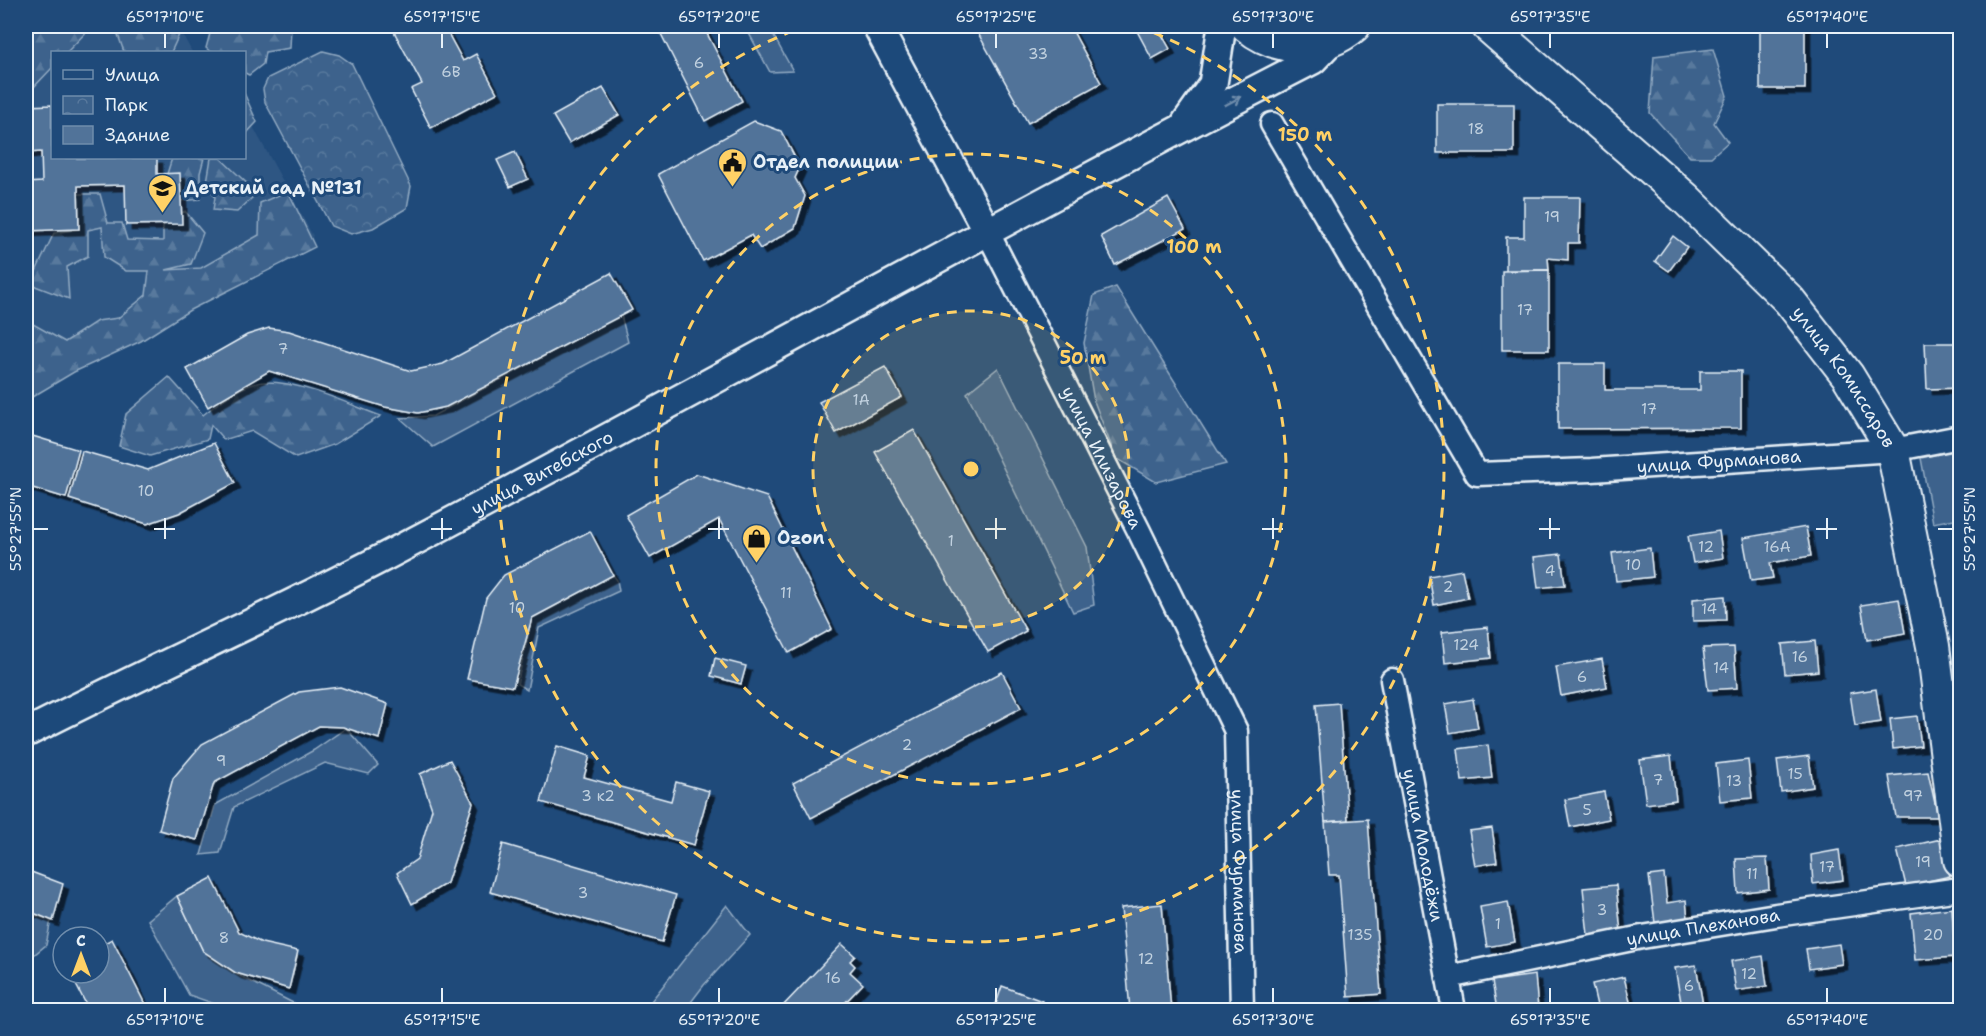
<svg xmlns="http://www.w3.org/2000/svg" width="1986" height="1036" viewBox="0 0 1986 1036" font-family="'Shantell Sans',sans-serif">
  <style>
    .built { fill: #2e5683 }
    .green { fill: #3c628c; stroke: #92aac2; stroke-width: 1.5 }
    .forest { fill: url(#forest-firs); stroke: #92aac2; stroke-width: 1.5 }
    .park { fill: url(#park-crowns); stroke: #92aac2; stroke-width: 1.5 }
    .building { fill: #517399; stroke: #e8f1f8; stroke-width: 1.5; filter: url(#shadow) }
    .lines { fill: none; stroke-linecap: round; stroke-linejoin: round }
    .minor-casing { stroke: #e8f1f8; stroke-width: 27 }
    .tertiary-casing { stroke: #e8f1f8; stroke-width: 32 }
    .secondary-casing { stroke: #e8f1f8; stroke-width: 36 }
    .minor { stroke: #1f4a7a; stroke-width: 22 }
    .tertiary { stroke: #1f4a7a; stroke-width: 27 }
    .secondary { stroke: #1f4a7a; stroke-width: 32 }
    .oneway { stroke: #6f8dac }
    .ticks { fill: none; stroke: #e8f1f8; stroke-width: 2 }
    .ring { fill: none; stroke: #ffd166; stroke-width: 3; stroke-dasharray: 10 8 }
    .labels { text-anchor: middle; stroke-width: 6; stroke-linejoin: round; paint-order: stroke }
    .number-label { font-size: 15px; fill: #c2d2e0 }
    .poi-label { font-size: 18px; font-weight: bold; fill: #e8f1f8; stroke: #1f4a7a; text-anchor: start }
    .street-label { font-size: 18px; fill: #e8f1f8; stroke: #1f4a7a }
    .centre { fill: #ffd166; stroke: #1f4a7a; stroke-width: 3 }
    .ring-label { font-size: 18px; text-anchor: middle; font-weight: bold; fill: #ffd166; stroke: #1f4a7a; stroke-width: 6; stroke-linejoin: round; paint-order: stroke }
    .neatline { fill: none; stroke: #e8f1f8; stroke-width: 2 }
    .ticks-label { font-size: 15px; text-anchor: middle; fill: #e8f1f8 }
  </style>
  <defs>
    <pattern id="forest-firs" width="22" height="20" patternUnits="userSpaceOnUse" patternTransform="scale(1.5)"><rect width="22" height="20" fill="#3c628c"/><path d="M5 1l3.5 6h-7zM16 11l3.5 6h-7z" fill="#58799d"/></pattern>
    <pattern id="park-crowns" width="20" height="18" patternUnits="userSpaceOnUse" patternTransform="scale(1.5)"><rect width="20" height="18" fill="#3c628c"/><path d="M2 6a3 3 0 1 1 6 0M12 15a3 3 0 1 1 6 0" fill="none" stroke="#58799d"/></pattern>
    <filter id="shadow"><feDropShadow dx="5.5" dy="5.5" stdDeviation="0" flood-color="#0009"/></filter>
  </defs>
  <rect width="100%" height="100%" fill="#1f4a7a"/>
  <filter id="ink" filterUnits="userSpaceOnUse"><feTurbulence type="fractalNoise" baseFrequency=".0167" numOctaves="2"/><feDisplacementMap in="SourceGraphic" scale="12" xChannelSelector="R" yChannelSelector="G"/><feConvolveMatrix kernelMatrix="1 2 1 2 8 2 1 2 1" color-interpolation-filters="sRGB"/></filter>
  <g filter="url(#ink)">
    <!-- built -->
    <polygon class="built" points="26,26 178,26 192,52 52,52 52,158 244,158 245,112 313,236 26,393"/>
    <!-- green -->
    <g class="green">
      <polygon points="745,26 768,26 793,71 770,72"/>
      <polygon points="621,315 628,342 433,447 400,418 433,416"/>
      <polygon points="998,368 1087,547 1094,605 1073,612 967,393"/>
      <polygon points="1960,449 1960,518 1933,523 1921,458"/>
      <polygon points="613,575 617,580 619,591 539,628 527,690 517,684 532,618"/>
      <polygon points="346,728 378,765 369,774 325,763 234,807 220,853 201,855 215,805 314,750"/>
      <polygon points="177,896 203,951 236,974 295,1004 293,1010 232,1010 189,995 148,920"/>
      <polygon points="727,905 750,935 704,985 685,1010 644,1010"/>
      <polygon points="26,913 51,920 46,945 30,958 26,956"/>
    </g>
    <!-- forest -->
    <g class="forest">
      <polygon points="26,26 92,26 67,52 52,52 52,68 32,89 26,90"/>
      <polygon points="115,26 183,26 171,52 124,52"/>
      <polygon points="212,26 291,26 290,48 265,52 263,64 249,75 245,73 244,52 211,52 206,48"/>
      <polygon points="1713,49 1727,96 1714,123 1728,142 1711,157 1690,157 1650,113 1654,56"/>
      <polygon points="244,93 257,122 245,135 244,135"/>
      <polygon points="172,158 204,158 200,173 200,199 181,201 167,174"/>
      <polygon points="211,158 220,158 252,188 252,198 237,212 213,210 215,197 207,182"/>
      <polygon points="288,191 315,247 190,310 141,341 74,372 32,397 26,392 26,320 65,342 97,321 118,318 146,295 149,271 126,271 104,257 102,227 88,230 88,256 67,267 69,299 30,284 54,233 79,229 78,194 100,194 108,223 122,223 127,240 163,241 163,224 185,211 203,233 191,264 166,270 201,268 259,235 260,203"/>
      <polygon points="1116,287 1226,464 1156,482 1116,458 1094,401 1084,343 1094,295"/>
      <path d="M169,377L203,415C218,403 246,381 267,382C303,382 348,404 381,416L335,444L296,458L252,431L224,440L211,425L208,439L150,456L119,446L126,414Z"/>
    </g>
    <!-- park -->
    <polygon class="park" points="323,51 339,55 352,64 411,186 407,208 373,228 351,234 331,226 265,102 263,89 268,78"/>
    <!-- building -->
    <g class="building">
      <polygon points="391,26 444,26 463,61 476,54 497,93 431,128 411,89 422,84"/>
      <polygon points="657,26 703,26 742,101 705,121"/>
      <polygon points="974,26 1070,26 1101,83 1028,123"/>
      <polygon points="1147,26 1157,26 1170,49 1152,59 1137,31"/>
      <rect x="1760" y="26" width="45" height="63"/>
      <polygon points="603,88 619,115 569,143 553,116"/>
      <rect x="1437" y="104" width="77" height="49"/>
      <polygon points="52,105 52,158 157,158 157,174 180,173 182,224 126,225 125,185 78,186 79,229 26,231 26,183 42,182 41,152 26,153 26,106"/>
      <polygon points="754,121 781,131 800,167 795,178 805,196 795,228 760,249 751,235 703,261 658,174"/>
      <polygon points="515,152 528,179 510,187 497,160"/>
      <polygon points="1524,197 1580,197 1579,243 1568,243 1568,260 1548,258 1549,270 1506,270 1506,237 1524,237"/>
      <polygon points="1168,198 1185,229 1115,265 1101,236"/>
      <polygon points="1673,236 1687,247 1669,271 1655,261"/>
      <polygon points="1549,270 1549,350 1502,350 1502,271"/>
      <polygon points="611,273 632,310 446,407 418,413 385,407 269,371 208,407 187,369 247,335 269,328 289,331 411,371 443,364"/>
      <polygon points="1925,343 1960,343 1960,388 1927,389"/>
      <polygon points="1558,364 1605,364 1605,390 1700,390 1700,371 1741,371 1741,428 1558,429"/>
      <polygon points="885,367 902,397 836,433 819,402"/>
      <polygon points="914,430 1026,631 988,652 875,452"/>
      <polygon points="26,434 79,450 66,498 26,486"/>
      <polygon points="214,443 235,483 179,513 147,524 69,499 82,451 148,470"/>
      <polygon points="697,474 767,497 832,629 789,653 719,519 650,558 626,515"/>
      <polygon points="1806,527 1811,556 1770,563 1773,578 1751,581 1743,538"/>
      <polygon points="590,531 613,575 532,618 513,687 467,679 486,598 504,575"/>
      <polygon points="1719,531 1723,558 1693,563 1688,536"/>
      <polygon points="1650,548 1653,577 1616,581 1612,553"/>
      <polygon points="1561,554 1565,585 1538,588 1534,557"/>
      <polygon points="1462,570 1468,598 1434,605 1429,576"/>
      <polygon points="1725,596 1726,620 1693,621 1693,599"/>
      <polygon points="1899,599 1905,633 1867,640 1861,605"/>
      <polygon points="1488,627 1491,658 1445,663 1442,632"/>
      <polygon points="1815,641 1818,671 1785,674 1782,644"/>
      <polygon points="1734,647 1737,688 1708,690 1703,648"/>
      <polygon points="715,658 746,666 741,684 711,676"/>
      <polygon points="1602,659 1607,687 1561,696 1556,667"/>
      <polygon points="1002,672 1021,708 811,818 793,783"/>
      <polygon points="340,687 388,704 379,739 343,727 319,726 214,783 197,840 159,830 173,778 202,744 299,692"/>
      <polygon points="1876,689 1881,722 1855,726 1850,693"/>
      <polygon points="1473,699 1478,728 1450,733 1445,704"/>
      <polygon points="1339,703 1348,820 1325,822 1316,705"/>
      <polygon points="1917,716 1921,746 1893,749 1890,719"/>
      <polygon points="1488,745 1492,778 1462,781 1458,749"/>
      <polygon points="557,746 590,756 584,777 671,801 676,782 709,791 694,845 541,802"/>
      <polygon points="1671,756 1676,800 1646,804 1640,760"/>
      <polygon points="1809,756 1813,787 1781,792 1777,760"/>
      <polygon points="450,760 473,803 447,883 412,904 397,873 417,859 432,809 420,774"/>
      <polygon points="1748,760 1752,798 1720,801 1716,764"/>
      <polygon points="1928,772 1938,817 1896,817 1889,776"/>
      <polygon points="1604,792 1609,819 1570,827 1565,800"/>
      <polygon points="1368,819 1381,994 1348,997 1339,875 1329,875 1325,822"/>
      <polygon points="1492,828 1497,862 1475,866 1469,831"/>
      <polygon points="1941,839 1950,876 1906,886 1897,849"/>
      <polygon points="503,844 676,895 662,942 490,892"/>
      <polygon points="1839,850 1843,880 1813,884 1811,855"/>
      <polygon points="1767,858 1769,889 1738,893 1736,859"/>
      <polygon points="26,870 63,884 53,921 26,910"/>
      <polygon points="1664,874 1667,903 1686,900 1688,919 1655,923 1649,876"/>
      <polygon points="212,878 239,932 262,943 298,951 289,989 236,973 203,951 177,896"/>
      <polygon points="1616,885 1621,932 1588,935 1583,888"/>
      <polygon points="1508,902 1515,942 1487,947 1480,907"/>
      <polygon points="1162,904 1171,1010 1130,1010 1121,908"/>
      <polygon points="1952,908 1955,957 1915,960 1911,913"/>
      <polygon points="112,939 148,1010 89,1010 70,973 99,973 99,946"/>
      <polygon points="842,944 855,956 850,961 855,966 850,972 863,984 838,1010 779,1010"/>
      <polygon points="1839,944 1842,964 1809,969 1806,949"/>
      <polygon points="1763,956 1767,986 1736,991 1731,961"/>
      <polygon points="1696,965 1703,1005 1682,1008 1675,968"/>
      <polygon points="1535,975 1538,1009 1497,1010 1492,981"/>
      <polygon points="1624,977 1632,1010 1598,1010 1592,984"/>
      <polygon points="1002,986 1042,1001 1038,1010 994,1010"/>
      <polygon points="1960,1002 1960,1010 1926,1010 1926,1006"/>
    </g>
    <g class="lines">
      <defs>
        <g id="minor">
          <path id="s1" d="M1272,124L1477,474L1592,470L1893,450L1960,437"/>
          <path id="s2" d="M987,231L1139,531L1236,731L1242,1010"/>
          <path id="s3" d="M1392,680L1454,1010"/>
          <path id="s4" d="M1448,977L1642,937L1776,915L1960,889"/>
        </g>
        <g id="tertiary">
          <polyline points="877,26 987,231"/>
          <polyline points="1186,122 1213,84 1222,26"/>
          <path id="s5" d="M26,733C145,672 267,618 386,556C696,393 1001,220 1313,60L1333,39"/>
        </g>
        <g id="secondary">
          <path d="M1247,26C1277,51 1323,53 1354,26"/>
          <path id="s6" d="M1488,26L1685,198L1789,300L1848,376L1893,450L1933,646L1960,860"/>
        </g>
      </defs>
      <!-- minor casing -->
      <use href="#minor" class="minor-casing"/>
      <!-- tertiary casing -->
      <use href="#tertiary" class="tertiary-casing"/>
      <!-- secondary casing -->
      <use href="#secondary" class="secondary-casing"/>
      <!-- minor -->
      <use href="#minor" class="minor"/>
      <!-- tertiary -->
      <use href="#tertiary" class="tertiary"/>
      <!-- secondary -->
      <use href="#secondary" class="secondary"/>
    </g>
    <!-- one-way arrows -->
    <defs><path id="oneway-shaft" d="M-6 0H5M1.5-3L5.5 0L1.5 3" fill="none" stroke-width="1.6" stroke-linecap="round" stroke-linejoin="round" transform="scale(1.5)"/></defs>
    <use class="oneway" href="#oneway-shaft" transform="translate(1233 101) rotate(-28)"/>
  </g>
  <!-- ticks -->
  <path class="ticks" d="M165,33V48M442,33V48M719,33V48M996,33V48M1273,33V48M1550,33V48M1827,33V48M165,518V539M442,518V539M719,518V539M996,518V539M1273,518V539M1550,518V539M1827,518V539M33,529H48M154,529H175M431,529H452M708,529H729M985,529H1006M1262,529H1283M1539,529H1560M1816,529H1837M1938,529H1953M165,988V1003M442,988V1003M719,988V1003M996,988V1003M1273,988V1003M1550,988V1003M1827,988V1003"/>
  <!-- distance rings -->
  <circle cx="971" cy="469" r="158" fill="#ffd166" fill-opacity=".12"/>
  <g class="ring">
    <circle cx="971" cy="469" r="158"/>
    <circle cx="971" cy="469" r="315"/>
    <path d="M1137 26A473 473 0 1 1 805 26"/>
  </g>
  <!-- icons -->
  <defs>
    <symbol id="civic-pin" viewBox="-11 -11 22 30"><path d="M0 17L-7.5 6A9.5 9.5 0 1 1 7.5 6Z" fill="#ffd166" stroke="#1f4a7a"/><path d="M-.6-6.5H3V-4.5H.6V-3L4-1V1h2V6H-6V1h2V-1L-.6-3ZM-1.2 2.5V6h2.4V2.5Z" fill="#111"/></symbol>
    <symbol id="school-pin" viewBox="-11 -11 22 30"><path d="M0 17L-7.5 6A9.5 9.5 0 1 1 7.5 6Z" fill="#ffd166" stroke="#1f4a7a"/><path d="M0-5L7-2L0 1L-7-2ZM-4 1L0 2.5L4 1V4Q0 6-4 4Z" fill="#111"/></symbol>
    <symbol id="shop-pin" viewBox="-11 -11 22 30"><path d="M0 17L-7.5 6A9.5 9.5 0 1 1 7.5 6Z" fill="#ffd166" stroke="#1f4a7a"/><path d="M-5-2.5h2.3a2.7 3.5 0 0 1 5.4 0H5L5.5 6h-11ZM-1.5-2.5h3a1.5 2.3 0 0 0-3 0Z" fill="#111"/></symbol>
  </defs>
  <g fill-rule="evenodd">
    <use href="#civic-pin" x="716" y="146" width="33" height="45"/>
    <use href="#school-pin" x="146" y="172" width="33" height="45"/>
    <use href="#shop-pin" x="740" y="522" width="33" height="45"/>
  </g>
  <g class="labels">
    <!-- number labels -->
    <g class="number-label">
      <text x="1038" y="59">33</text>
      <text x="699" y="68">6</text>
      <text x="451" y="77">6В</text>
      <text x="1476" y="134">18</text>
      <text x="1552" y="222">19</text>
      <text x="1525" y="315">17</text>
      <text x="283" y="354">7</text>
      <text x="861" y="405">1А</text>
      <text x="1649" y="414">17</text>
      <text x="146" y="496">10</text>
      <text x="951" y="546">1</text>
      <text x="1706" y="552">12</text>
      <text x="1777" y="552">16А</text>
      <text x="1633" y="570">10</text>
      <text x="1550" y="576">4</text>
      <text x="1448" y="592">2</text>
      <text x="786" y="598">11</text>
      <text x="517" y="613">10</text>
      <text x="1709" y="614">14</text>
      <text x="1466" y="650">124</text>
      <text x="1800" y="662">16</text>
      <text x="1721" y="673">14</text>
      <text x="1582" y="682">6</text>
      <text x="907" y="750">2</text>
      <text x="221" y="766">9</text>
      <text x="1795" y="779">15</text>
      <text x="1658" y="785">7</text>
      <text x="1734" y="786">13</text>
      <text x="598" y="801">3 к2</text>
      <text x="1913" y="801">97</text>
      <text x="1587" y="815">5</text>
      <text x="1923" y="867">19</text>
      <text x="1827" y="872">17</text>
      <text x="1752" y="879">11</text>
      <text x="583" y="898">3</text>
      <text x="1602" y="915">3</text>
      <text x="1498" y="929">1</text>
      <text x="1360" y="940">135</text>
      <text x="1933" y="940">20</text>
      <text x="224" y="943">8</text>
      <text x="1146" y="964">12</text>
      <text x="1749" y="979">12</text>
      <text x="833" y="983">16</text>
      <text x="1689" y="991">6</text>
    </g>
    <!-- poi labels -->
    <g class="poi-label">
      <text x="753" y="168">Отдел полиции</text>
      <text x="184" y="194">Детский сад №131</text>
      <text x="777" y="544">Ozon</text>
    </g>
    <!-- street labels -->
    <g class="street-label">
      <text dy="6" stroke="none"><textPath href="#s6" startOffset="502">улица Комиссаров</textPath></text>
      <text dy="6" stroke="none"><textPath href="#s2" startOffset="254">улица Илизарова</textPath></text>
      <text dy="6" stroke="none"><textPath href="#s1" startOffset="648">улица Фурманова</textPath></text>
      <text dy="6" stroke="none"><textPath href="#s5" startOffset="578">улица Витебского</textPath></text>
      <text dy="6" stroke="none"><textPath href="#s3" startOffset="168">улица Молодёжи</textPath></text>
      <text dy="6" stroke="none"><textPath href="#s2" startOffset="699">улица Фурманова</textPath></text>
      <text dy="6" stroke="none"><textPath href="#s4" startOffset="260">улица Плеханова</textPath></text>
    </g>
  </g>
  <circle cx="971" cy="469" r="9" class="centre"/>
  <g class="ring-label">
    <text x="1305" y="141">150 m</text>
    <text x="1194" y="253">100 m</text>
    <text x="1083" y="364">50 m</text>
  </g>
  <!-- margin -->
  <rect width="1986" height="1036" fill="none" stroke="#1f4a7a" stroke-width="66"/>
  <!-- legend -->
  <rect x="51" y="51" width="195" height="108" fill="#1f4a7a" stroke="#6f8dac" stroke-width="1.5"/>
  <rect x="63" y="70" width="30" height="9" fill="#1f4a7a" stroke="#6f8dac" stroke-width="1.5"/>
  <text x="105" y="81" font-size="18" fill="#e8f1f8">Улица</text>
  <rect x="63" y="96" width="30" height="18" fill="url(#park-crowns)" stroke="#6f8dac" stroke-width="1.5"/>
  <text x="105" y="111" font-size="18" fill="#e8f1f8">Парк</text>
  <rect x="63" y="126" width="30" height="18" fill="#517399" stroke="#6f8dac" stroke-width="1.5"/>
  <text x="105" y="141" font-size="18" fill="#e8f1f8">Здание</text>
  <!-- north arrow -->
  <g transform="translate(81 955)"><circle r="28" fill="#1f4a7a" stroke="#6f8dac" stroke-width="1.5"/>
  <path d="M0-4.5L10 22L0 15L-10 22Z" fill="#ffd166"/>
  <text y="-9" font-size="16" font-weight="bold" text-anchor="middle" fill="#e8f1f8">С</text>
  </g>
  <rect x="33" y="33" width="1920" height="970" class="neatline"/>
  <g class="ticks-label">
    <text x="165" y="22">65°17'10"E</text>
    <text x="442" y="22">65°17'15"E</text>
    <text x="719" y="22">65°17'20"E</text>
    <text x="996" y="22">65°17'25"E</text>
    <text x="1273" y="22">65°17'30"E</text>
    <text x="1550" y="22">65°17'35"E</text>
    <text x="1827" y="22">65°17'40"E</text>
    <text transform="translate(16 529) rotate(-90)" y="5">55°27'55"N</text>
    <text transform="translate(1970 529) rotate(-90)" y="5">55°27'55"N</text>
    <text x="165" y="1025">65°17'10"E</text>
    <text x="442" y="1025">65°17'15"E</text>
    <text x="719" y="1025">65°17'20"E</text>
    <text x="996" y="1025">65°17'25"E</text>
    <text x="1273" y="1025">65°17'30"E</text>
    <text x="1550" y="1025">65°17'35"E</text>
    <text x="1827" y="1025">65°17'40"E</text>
  </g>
</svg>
